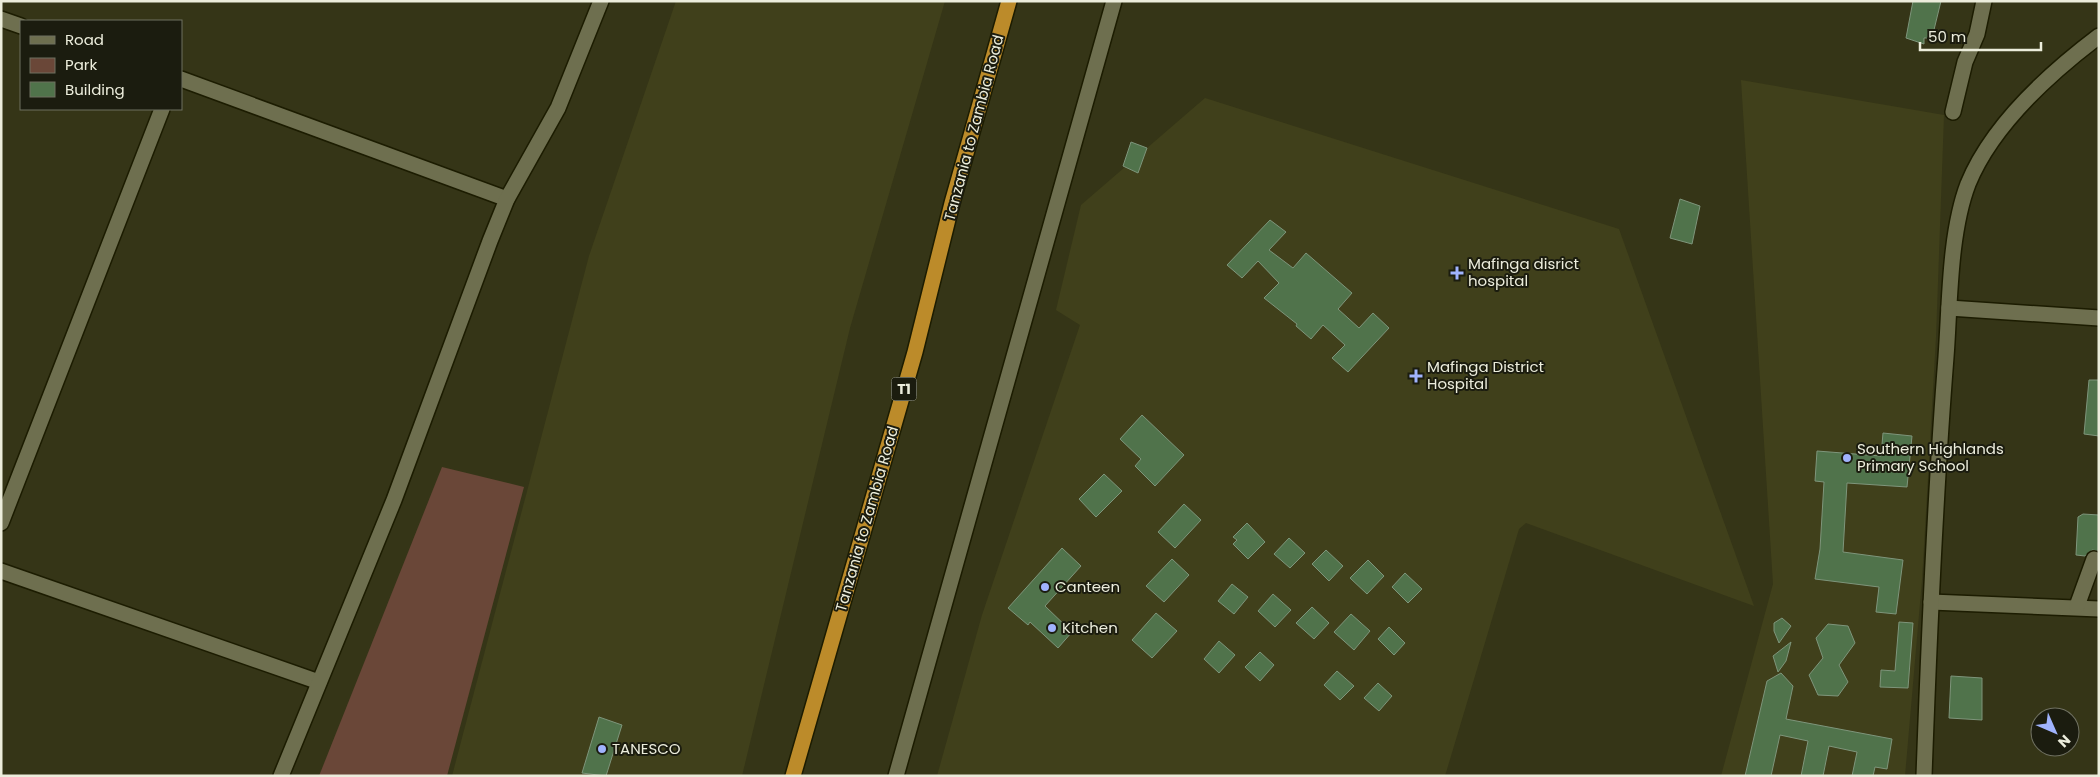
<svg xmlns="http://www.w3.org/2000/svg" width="2100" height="777" viewBox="0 0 2100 777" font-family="Poppins,sans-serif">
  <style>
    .built { fill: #40401b }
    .green { fill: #6a4738 }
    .building { fill: #50734b; stroke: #7e957b }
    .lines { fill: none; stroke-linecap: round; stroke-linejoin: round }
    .minor-casing { stroke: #1c1c01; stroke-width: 18 }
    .trunk-casing { stroke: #1c1c01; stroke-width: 18 }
    .minor { stroke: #6e6f4f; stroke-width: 15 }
    .trunk { stroke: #bc8b2a; stroke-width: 15 }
    .poi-dot { fill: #a0b3fd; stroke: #1b1c0f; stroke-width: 2 }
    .labels { text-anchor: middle; stroke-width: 4; stroke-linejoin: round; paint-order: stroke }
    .shield { fill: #1b1c0f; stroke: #adae9e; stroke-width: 1 }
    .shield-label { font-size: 14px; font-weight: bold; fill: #eceddc }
    .street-label { font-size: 15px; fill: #eceddc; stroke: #1b1c0f }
    .poi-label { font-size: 15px; fill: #eceddc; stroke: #1b1c0f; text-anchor: start }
  </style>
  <rect width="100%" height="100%" fill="#353517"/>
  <!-- built -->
  <g class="built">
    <polygon points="676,1 945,1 850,328 742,776 452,776 589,256"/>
    <polygon points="1741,80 1944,115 1936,337 1922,580 1905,776 1721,776 1773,584"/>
    <polygon points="1205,98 1619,229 1754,606 1526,523 1519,529 1445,776 937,776 982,615 1080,325 1056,310 1081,205"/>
  </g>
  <!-- green -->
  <polygon class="green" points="442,467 524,487 447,776 319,776"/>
  <!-- building -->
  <g class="building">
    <polygon points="1913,1 1941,1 1932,38 1924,38 1924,44 1906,38"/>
    <polygon points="1131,142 1147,148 1138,173 1123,166"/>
    <polygon points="1680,199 1700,206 1692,244 1670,238"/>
    <polygon points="1270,220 1286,232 1269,250 1293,268 1306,253 1352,293 1338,309 1359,328 1373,313 1389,328 1348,372 1332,358 1345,345 1323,325 1311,339 1296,326 1297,324 1264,298 1279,283 1258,261 1242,278 1227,265"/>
    <polygon points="2089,380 2099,380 2099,436 2084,434"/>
    <polygon points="1142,415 1184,455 1155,486 1135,466 1141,459 1120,439"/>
    <polygon points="1883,433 1912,436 1907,487 1847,483 1843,552 1903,560 1896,614 1876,612 1879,587 1815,579 1820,549 1824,482 1815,481 1817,451 1881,456"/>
    <polygon points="1104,474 1122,491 1096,517 1079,499"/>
    <polygon points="1184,504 1201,520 1175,548 1158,532"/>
    <polygon points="2083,514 2099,515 2098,551 2092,550 2085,556 2076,555 2078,517"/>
    <polygon points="1247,523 1265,542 1248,559 1233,544 1237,540 1233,537"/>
    <polygon points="1289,538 1305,553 1290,568 1274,554"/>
    <polygon points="1062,548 1081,566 1045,606 1072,632 1058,648 1030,622 1028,625 1008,608"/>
    <polygon points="1326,550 1343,566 1329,581 1312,564"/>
    <polygon points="1172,559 1189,575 1164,602 1146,586"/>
    <polygon points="1368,560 1384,576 1367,594 1350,578"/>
    <polygon points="1405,573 1422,589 1408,603 1392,587"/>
    <polygon points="1232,584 1248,597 1234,614 1218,601"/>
    <polygon points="1273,594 1291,610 1275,627 1258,611"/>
    <polygon points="1312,607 1329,623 1314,639 1296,623"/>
    <polygon points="1156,613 1177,631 1152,658 1132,640"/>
    <polygon points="1351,614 1370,631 1354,650 1334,632"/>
    <polygon points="1782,618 1791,626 1779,643 1774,631 1774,623"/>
    <polygon points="1899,622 1913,623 1908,688 1880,687 1881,670 1895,671"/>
    <polygon points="1828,624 1848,626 1855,643 1839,665 1848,682 1838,696 1818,695 1809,675 1823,658 1816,638"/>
    <polygon points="1389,627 1405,643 1394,655 1378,639"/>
    <polygon points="1219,641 1235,655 1219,673 1204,659"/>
    <polygon points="1791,642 1786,661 1778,672 1773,656"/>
    <polygon points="1260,652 1274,665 1260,681 1245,667"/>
    <polygon points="1337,671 1354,686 1340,700 1324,685"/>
    <polygon points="1781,673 1793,686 1786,719 1892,739 1887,769 1875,767 1873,776 1852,776 1857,752 1829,746 1823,776 1801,776 1808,741 1780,735 1771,776 1745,776 1767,681"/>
    <polygon points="1951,676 1982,678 1982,720 1949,718"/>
    <polygon points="1378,683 1392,696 1379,711 1364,698"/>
    <polygon points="599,717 622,725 606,776 582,773"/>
  </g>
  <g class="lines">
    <defs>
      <g id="minor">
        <polyline points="1,19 21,26"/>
        <polyline points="181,79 507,199"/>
        <polyline points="1953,112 1965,62 1977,34 1984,1"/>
        <polyline points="1949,308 2099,318"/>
        <polyline points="1,523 162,109"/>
        <polyline points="1,571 319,682"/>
        <polyline points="1931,602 2099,609"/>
        <polyline points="2077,606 2094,559"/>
        <polyline points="281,776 394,500 490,241 507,199 558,108 601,1"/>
        <polyline points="896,776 1114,1"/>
        <path d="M1924,776C1929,636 1935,497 1946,357C1950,304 1949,234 1968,184C1992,125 2050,73 2099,36"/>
      </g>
      <polyline id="trunk" points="793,776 915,352 952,203 1009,1"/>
    </defs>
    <!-- minor casing -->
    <use href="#minor" class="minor-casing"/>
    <!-- trunk casing -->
    <use href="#trunk" class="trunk-casing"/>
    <!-- minor -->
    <use href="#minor" class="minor"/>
    <!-- trunk -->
    <use href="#trunk" class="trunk"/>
  </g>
  <!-- markers -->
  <g class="poi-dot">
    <path d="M1454.5 265.5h5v5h5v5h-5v5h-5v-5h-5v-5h5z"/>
    <path d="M1413.5 368.5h5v5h5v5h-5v5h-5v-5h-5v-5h5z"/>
    <circle cx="1847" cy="458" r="5"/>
    <circle cx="1045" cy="587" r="5"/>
    <circle cx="1052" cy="628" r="5"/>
    <circle cx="602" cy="749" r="5"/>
  </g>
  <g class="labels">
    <!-- shield labels -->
    <rect class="shield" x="891.5" y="377.5" width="25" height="23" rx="4"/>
    <g class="shield-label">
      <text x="904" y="394">T1</text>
    </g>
    <!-- street labels -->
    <g class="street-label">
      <text transform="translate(974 128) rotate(-75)" y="5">Tanzania to Zambia Road</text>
      <text transform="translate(867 519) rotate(-74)" y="5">Tanzania to Zambia Road</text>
    </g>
    <!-- poi labels -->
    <g class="poi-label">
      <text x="1468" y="269">Mafinga disrict<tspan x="1468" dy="17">hospital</tspan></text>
      <text x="1427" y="372">Mafinga District<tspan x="1427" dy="17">Hospital</tspan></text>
      <text x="1857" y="454">Southern Highlands<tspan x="1857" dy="17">Primary School</tspan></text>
      <text x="1055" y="592">Canteen</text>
      <text x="1062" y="633">Kitchen</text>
      <text x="612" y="754">TANESCO</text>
    </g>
  </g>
  <!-- border -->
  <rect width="2100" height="777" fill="none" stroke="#eceddc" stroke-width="5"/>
  <!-- legend -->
  <rect x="20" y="20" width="162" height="90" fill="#1b1c0f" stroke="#6f7061"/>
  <rect x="30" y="36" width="25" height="8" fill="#6e6f4f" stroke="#6f7061"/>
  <text x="65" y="45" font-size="15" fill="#eceddc">Road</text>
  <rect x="30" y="58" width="25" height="15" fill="#6a4738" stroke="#6f7061"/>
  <text x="65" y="70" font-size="15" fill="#eceddc">Park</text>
  <rect x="30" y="82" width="25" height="15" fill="#50734b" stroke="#6f7061"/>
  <text x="65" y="95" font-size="15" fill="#eceddc">Building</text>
  <!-- north arrow -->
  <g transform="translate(2055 732) rotate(135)"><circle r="24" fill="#1b1c0f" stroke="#6f7061"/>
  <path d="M0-4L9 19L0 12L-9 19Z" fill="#a0b3fd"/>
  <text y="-8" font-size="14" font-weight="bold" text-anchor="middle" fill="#eceddc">N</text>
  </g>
  <!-- scale -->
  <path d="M1920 42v8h121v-8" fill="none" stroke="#eceddc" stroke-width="2.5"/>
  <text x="1928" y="42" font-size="15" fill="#eceddc" stroke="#1b1c0f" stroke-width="4" paint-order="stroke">50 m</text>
</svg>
